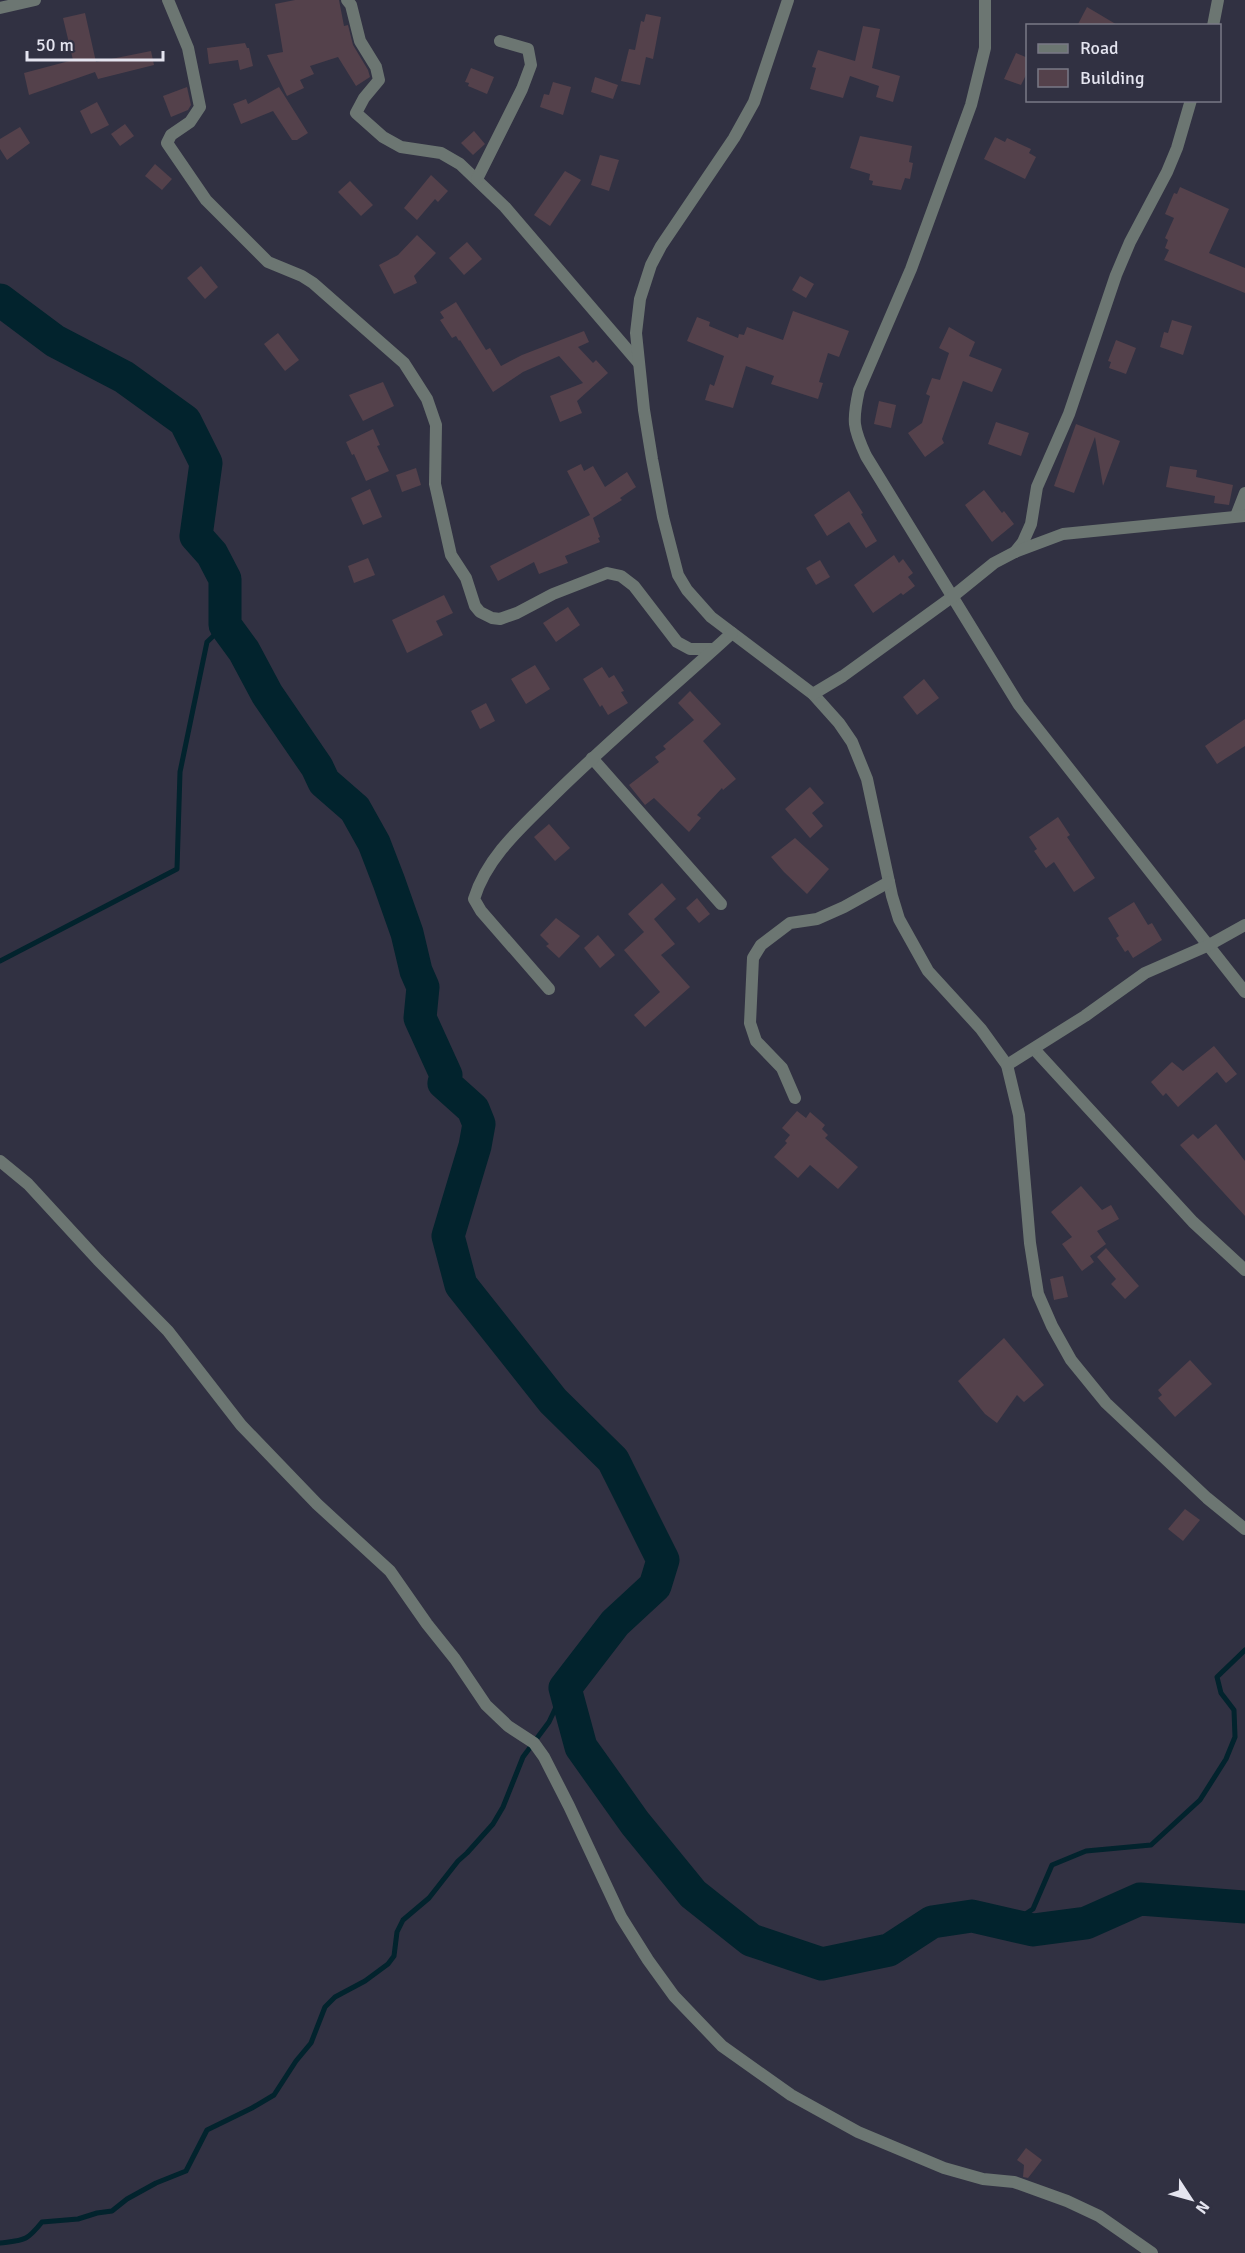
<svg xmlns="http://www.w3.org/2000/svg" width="1245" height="2253" viewBox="0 0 1245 2253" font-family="Signika,sans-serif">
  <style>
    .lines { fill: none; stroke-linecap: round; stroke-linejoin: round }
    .stream { stroke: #02232d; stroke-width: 5 }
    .river { stroke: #02232d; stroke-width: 33 }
    .building { fill: #54414b }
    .street { stroke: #6c7672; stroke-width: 12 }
  </style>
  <rect width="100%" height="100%" fill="#313142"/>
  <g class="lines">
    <!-- stream -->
    <g class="stream">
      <polyline points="0,961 177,869 180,772 207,642 225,625"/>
      <polyline points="1009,1925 1033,1909 1052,1865 1086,1851 1151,1845 1200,1800 1226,1759 1235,1737 1234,1710 1221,1693 1217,1677 1245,1650"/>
      <path d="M0,2243C24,2240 26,2242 42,2222L78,2219L97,2213L112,2211L127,2199L156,2183L186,2171L207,2130L252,2108L274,2095L296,2061L311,2043L325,2007L335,1997L365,1981L388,1964L394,1956L397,1932L403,1920L429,1898L458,1861L467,1853L493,1824L503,1807L523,1757L549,1722L565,1688"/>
    </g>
    <!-- river -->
    <polyline class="river" points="0,300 55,341 124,377 185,421 206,463 196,536 212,554 225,579 225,625 244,651 267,694 317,767 324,782 355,809 374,843 389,882 407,933 416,971 423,987 420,1018 446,1075 444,1083 473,1109 479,1124 475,1146 448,1236 461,1285 553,1401 613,1460 663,1560 655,1586 615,1623 565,1688 581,1747 635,1823 693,1894 751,1940 822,1964 889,1950 932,1922 972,1916 1033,1930 1086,1923 1140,1899 1245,1907"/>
  </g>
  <!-- building -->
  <g class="building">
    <polygon points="295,0 339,0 344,26 348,25 353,45 368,70 370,77 356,86 338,57 310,66 314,74 300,80 304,88 287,96 267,55 283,52 275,4"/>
    <polygon points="1087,7 1119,26 1077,26"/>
    <polygon points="85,13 96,62 151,51 154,65 98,79 95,72 29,95 24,73 73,60 63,18"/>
    <polygon points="646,14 661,17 653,59 646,57 640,85 621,81 629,49 635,50 641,21 644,22"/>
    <polygon points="863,26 880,29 872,68 900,76 893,102 876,97 879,86 850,76 843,98 810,89 816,68 812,67 818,50 855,61"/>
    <polygon points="245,43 247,48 249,48 253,66 240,70 238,60 209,64 207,48"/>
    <polygon points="1016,53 1028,58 1028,71 1021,85 1004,79"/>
    <polygon points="471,68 494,77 487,94 468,86 469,83 465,82"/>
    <polygon points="595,77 618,85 613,99 591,92"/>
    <polygon points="553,82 571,87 563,115 540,107 544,94 549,95"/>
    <polygon points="187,87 191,105 188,110 171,117 163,96"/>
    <polygon points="279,87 308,133 297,140 292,140 273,111 241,124 233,104 246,99 248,104"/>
    <polygon points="97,102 109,125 91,134 80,111"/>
    <polygon points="125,124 134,136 120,146 111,134"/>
    <polygon points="20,127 30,143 7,160 0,149 0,139"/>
    <polygon points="474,131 485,144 473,155 461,143"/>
    <polygon points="860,136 912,146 909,162 913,163 910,179 905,178 901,190 872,185 873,181 869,180 870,174 850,168"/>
    <polygon points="995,137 1005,142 1007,138 1031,149 1029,153 1036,157 1025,179 984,159"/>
    <polygon points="600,155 619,160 609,191 591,185"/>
    <polygon points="155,164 172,179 162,190 145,176"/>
    <polygon points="565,171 581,180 550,226 534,215"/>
    <polygon points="431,175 448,191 438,202 435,199 417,220 404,208"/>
    <polygon points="350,181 373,205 361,216 338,192"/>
    <polygon points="1180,187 1229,209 1209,253 1245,268 1245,293 1164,260 1169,250 1165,248 1168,240 1165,238 1174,218 1165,214 1174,193 1177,194"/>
    <polygon points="417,235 436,253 414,276 417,283 394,294 379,265 398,255"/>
    <polygon points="467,242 482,259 464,275 449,258"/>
    <polygon points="201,266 218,287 205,299 187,278"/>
    <polygon points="800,276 814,284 806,298 792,290"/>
    <polygon points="456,302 486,350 490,348 501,366 522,355 584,331 589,342 578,347 593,363 596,360 608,373 577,401 582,413 560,422 550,396 583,383 559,356 523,372 493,392 460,340 459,341 456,336 452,338 440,320 444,318 440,312"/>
    <polygon points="793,311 849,331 839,357 828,353 819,382 823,383 818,399 771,384 774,376 746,366 733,408 705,400 710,384 714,386 724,356 687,341 697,317 710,322 709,326 738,338 739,334 744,335 747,327 783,340"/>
    <polygon points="1172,320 1192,326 1183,355 1160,347 1164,332 1168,333"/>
    <polygon points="949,327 975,342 969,356 1002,369 992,392 963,381 942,439 944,443 925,457 908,433 922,423 930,396 926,394 932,378 940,380 949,353 939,348"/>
    <polygon points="278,333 299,360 285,371 264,344"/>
    <polygon points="1116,340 1136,348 1126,374 1109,368 1111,362 1108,361"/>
    <polygon points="383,382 394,406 363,421 349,395"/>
    <polygon points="879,401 896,405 891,428 874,424"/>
    <polygon points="996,422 1029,433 1021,456 988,444"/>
    <polygon points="1076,424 1120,441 1103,486 1095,437 1074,493 1054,486"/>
    <polygon points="373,429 380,445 377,446 389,471 366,481 354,454 352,455 346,442"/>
    <polygon points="581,464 584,471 593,466 605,487 627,472 636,487 620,498 622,500 593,518 600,537 598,538 600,542 565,556 568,563 539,574 534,562 498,581 490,566 590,515 567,471"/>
    <polygon points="1170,466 1197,470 1196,477 1233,485 1229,505 1214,503 1215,496 1166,487"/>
    <polygon points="416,468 421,485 402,492 396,475"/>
    <polygon points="370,489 382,517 363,525 351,498"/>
    <polygon points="984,490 1002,513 1004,511 1014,524 992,542 965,505"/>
    <polygon points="849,491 863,513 861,514 877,541 866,548 849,522 827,536 814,515"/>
    <polygon points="894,555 899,563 903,559 913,573 908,577 915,586 903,595 901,593 873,613 854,585"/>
    <polygon points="368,558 375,575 354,583 348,566"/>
    <polygon points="820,560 830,577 816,585 806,568"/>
    <polygon points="444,595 453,613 436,621 443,635 407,653 392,620"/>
    <polygon points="568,607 580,625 556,642 543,623"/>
    <polygon points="535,665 550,689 526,704 511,679"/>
    <polygon points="602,667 609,678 614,675 624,691 621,692 628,703 608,715 602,705 600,707 583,679"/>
    <polygon points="924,679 939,698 917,715 903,697"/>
    <polygon points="690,691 721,724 703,741 736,779 723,790 722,788 697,815 701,818 689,832 654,798 645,805 629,785 659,762 655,757 666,749 663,746 694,720 678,703"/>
    <polygon points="486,703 495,721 480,729 471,711"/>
    <polygon points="1245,719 1245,746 1217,764 1205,746"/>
    <polygon points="810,787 824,803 812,813 823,826 810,838 785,809"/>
    <polygon points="1058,817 1070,835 1067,837 1095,878 1074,892 1054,862 1046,868 1034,851 1037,849 1029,837"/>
    <polygon points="549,824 570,848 555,861 534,837"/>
    <polygon points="795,838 829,869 807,894 784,872 771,857"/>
    <polygon points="662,883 676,899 654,919 675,944 661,955 690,987 645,1027 634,1015 660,992 624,950 644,932 628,914"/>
    <polygon points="697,898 710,914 699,923 686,908"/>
    <polygon points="1134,902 1148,925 1152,923 1162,940 1133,958 1128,950 1125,952 1116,938 1119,936 1108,918"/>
    <polygon points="556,918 580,936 559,958 546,946 549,944 540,935"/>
    <polygon points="598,935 615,955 600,968 584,948"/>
    <polygon points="1214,1046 1237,1074 1226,1083 1217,1072 1178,1107 1166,1093 1163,1096 1151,1082 1172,1062 1183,1071"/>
    <polygon points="797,1111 806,1118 810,1112 825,1125 822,1129 828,1135 825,1138 858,1167 838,1189 810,1165 798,1178 774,1157 787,1143 785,1141 790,1135 782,1128"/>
    <polygon points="1216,1124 1245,1161 1245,1216 1180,1145 1193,1134 1198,1139"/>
    <polygon points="1081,1186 1102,1210 1111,1205 1119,1219 1097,1231 1106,1244 1090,1256 1094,1262 1082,1271 1062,1244 1072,1237 1051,1212"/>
    <polygon points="1106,1248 1139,1286 1125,1299 1111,1284 1116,1279 1097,1257"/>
    <polygon points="1063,1276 1068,1297 1054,1300 1050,1279"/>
    <polygon points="1004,1338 1044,1385 1024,1402 1017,1395 997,1423 985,1414 958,1381"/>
    <polygon points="1190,1360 1212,1384 1175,1417 1158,1398 1162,1395 1158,1390"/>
    <polygon points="1185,1509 1200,1520 1183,1541 1168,1529"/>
    <polygon points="1026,2148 1042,2160 1028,2178 1023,2177 1024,2165 1017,2160"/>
  </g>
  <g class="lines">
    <!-- street -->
    <g class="street">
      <polyline points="168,0 188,48 200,107 190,122 171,135 167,143 206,200 268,262 302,276 313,283 404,363 427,399 436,425 435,484 451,555 466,578 475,606 480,612 492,618 500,619 517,613 553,594 607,573 621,576 634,586 677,642 690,649 714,649"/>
      <polyline points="347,0 351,5 360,41 376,67 379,80 364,98 356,113 383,137 401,147 441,153 460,164 505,207 638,362"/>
      <polyline points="788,0 754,102 734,138 661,246 651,265 640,299 636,333 644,410 652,459 663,517 678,575 687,590 711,617 813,694 839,723 852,742 867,779 892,896 899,919 928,971 981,1029 1007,1065 1019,1115 1030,1243 1038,1294 1052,1326 1071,1360 1106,1403 1207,1498 1245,1529"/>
      <path d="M985,0V48L971,105L911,269L859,390C852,421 853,428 866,456L1019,705L1245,992"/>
      <polyline points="0,8 35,0"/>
      <polyline points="1213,26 1218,0"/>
      <polyline points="477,179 522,89 531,65 528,49 500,41"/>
      <polyline points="1236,516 1245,493"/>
      <polyline points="1015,552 1023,542 1031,524 1037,487 1069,414 1116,275 1130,242 1167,172 1177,148 1191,100"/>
      <polyline points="813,694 843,676 952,597 994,563 1015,552 1063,534 1245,516"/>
      <polyline points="592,758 721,904"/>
      <path d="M549,989L481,911L474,899C487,856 524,825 555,794C612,738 673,687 732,633"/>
      <polyline points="1034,1049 1193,1222 1245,1270"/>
      <polyline points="1007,1065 1085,1016 1145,973 1209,945 1245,925"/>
      <polyline points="795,1098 782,1068 756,1041 750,1023 753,958 761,945 790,923 817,919 844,907 889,882"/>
      <polyline points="0,1161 28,1184 98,1260 168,1331 241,1425 317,1504 390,1571 427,1624 455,1659 486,1705 508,1726 534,1743 544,1757 569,1806 621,1917 648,1960 674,1996 722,2046 791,2095 858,2132 944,2168 983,2179 1014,2182 1067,2201 1099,2216 1152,2253"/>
    </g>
  </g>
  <!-- legend -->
  <rect x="1026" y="24" width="195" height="78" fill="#313142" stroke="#797987" stroke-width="1.5"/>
  <rect x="1038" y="44" width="30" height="9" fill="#6c7672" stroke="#797987" stroke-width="1.5"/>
  <text x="1080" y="54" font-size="18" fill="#e4e4ef">Road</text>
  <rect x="1038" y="69" width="30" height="18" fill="#54414b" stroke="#797987" stroke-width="1.5"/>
  <text x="1080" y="84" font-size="18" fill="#e4e4ef">Building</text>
  <!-- north arrow -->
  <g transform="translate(1191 2199) rotate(126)" stroke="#313142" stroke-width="4.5" paint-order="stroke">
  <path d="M0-4.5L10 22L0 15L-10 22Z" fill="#e4e4ef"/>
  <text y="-9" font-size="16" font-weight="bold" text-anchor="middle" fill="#e4e4ef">N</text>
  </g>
  <!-- scale -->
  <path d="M27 51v9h136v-9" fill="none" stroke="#e4e4ef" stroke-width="3"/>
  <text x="36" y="51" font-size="18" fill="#e4e4ef" stroke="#313142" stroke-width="4.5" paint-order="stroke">50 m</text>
</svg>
